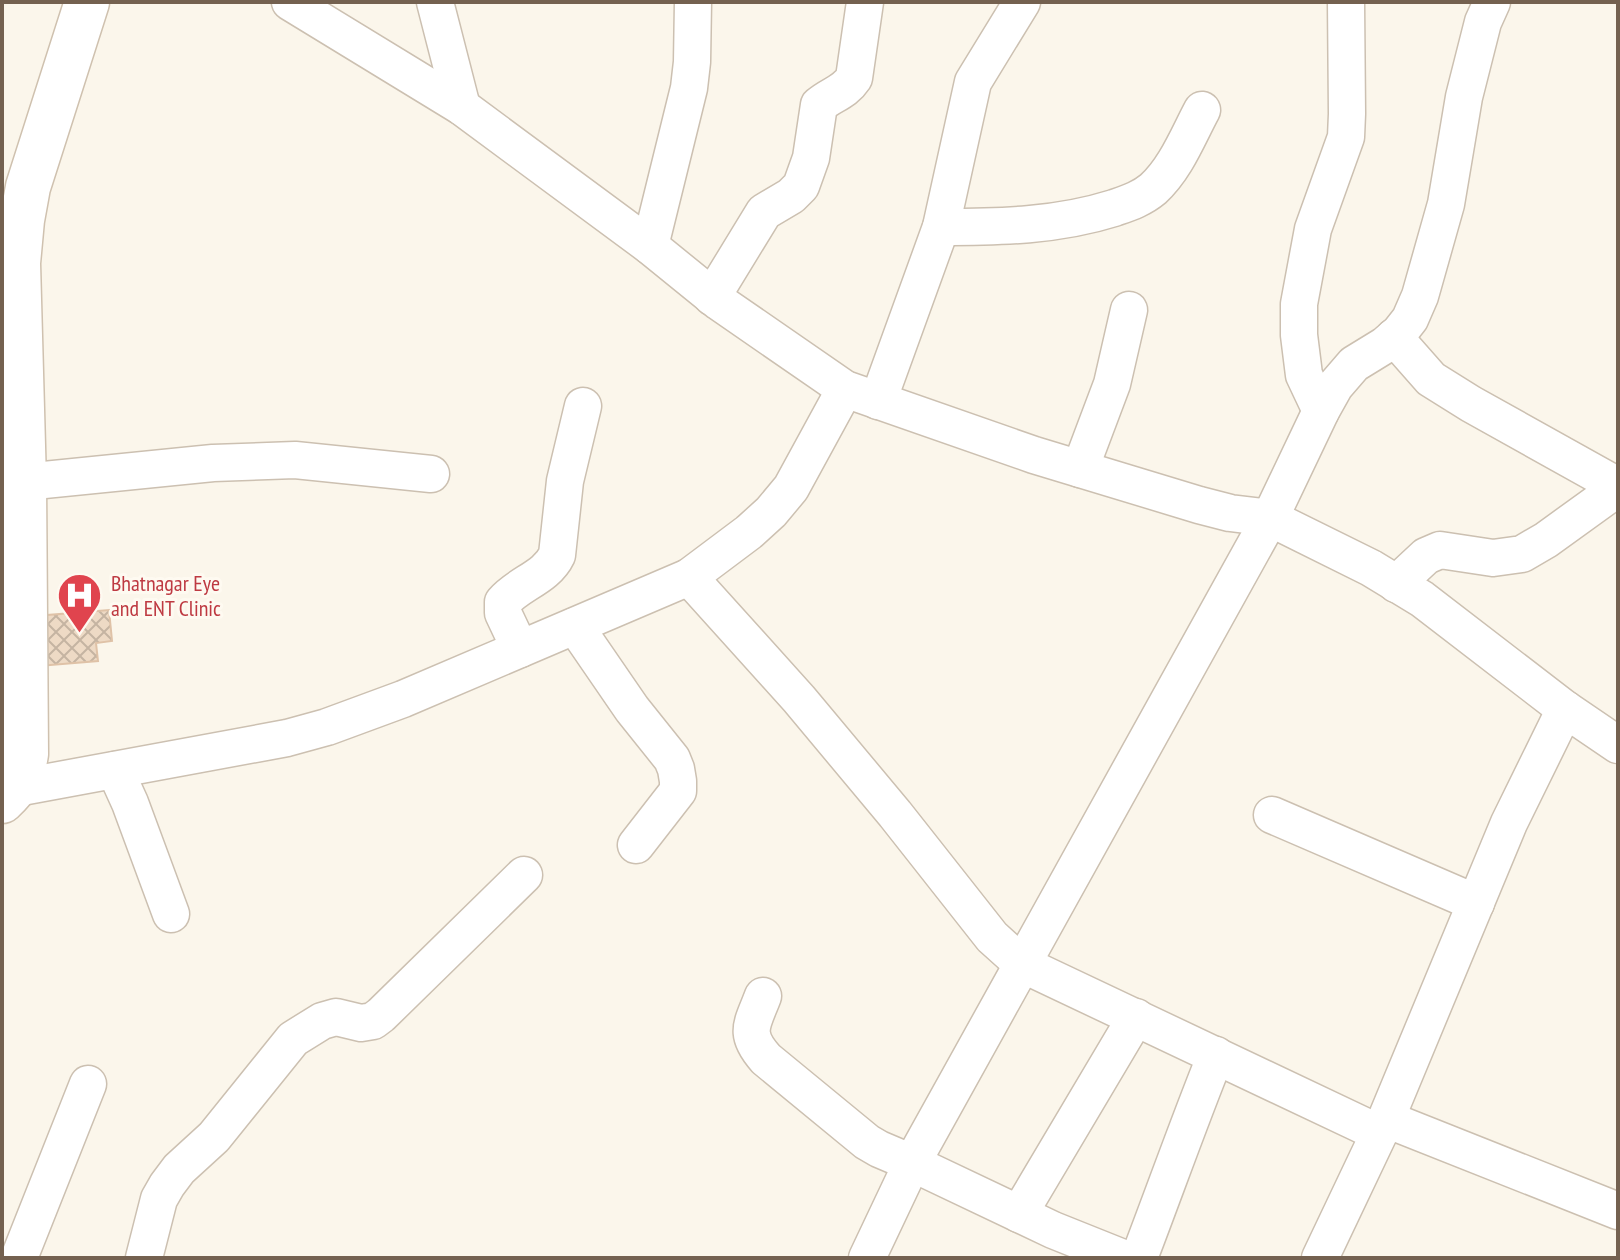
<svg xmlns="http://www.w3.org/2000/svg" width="1620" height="1260" viewBox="0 0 1620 1260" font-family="'PT Sans Narrow',sans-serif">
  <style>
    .building { fill: url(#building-cross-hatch); stroke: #dfc2a7; stroke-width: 2 }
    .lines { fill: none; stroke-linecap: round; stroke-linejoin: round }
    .street-casing { stroke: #ccc0b1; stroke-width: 39 }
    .secondary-casing { stroke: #cfc1af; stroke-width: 47 }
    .street { stroke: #fff; stroke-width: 36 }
    .secondary { stroke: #fff; stroke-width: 44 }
    .labels { text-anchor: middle; stroke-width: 6; stroke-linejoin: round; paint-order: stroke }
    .health-label { font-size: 22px; fill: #be3a42; stroke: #fefaf1; text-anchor: start }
  </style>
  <defs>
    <pattern id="building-cross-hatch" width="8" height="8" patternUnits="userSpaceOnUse" patternTransform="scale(2)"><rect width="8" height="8" fill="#eedac5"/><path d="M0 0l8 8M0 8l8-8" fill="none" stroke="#c5b4a2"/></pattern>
  </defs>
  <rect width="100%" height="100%" fill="#fbf6eb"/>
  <!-- building -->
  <polygon class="building" points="109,610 112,641 96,643 98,661 39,666 35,616"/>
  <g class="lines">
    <defs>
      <g id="street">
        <polyline points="290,2 462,107 650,246 719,302 845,389 1034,455 1199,505 1230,513 1270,518 1371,568 1422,599 1565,709 1618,745"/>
        <polyline points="435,2 462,107"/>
        <path d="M941,227C1000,227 1057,226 1114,208C1128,203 1141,199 1153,189C1176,168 1188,136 1202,110"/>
        <polyline points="650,246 689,88 692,62 693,2"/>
        <path d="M712,297L764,212L791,196L801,186L811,158L819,105C832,94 844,93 854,78L865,2"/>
        <polyline points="1394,337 1431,379 1471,404 1618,486"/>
        <polyline points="878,401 941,227 973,82 1022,2"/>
        <polyline points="1321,411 1304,375 1299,335 1299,304 1313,229 1346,137 1347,114 1346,2"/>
        <polyline points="1080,469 1112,384 1129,310"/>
        <polyline points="24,482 213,463 295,460 431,474"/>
        <polyline points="689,577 799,699 895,814 992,937 1022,964 1379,1133"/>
        <polyline points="1396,584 1426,556 1440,550 1493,558 1522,554 1546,540 1618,488"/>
        <polyline points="575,626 632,709 672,759 676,769 678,781 678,791 636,845"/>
        <path d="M520,649L503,613V602C519,583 546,578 557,555L565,481L583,406"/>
        <polyline points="115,770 130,803 171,914"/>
        <polyline points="16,788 287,738 327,727 403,699 689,577 749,532 771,512 791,488 845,389"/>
        <polyline points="1272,815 1476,903"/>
        <path d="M763,996C752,1025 743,1033 766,1059L867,1142L879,1149L912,1163L1053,1230L1123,1258"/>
        <polyline points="1386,1119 1618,1211"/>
        <polyline points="1019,1214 1136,1017"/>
        <polyline points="19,1258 88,1084"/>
        <polyline points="144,1258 159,1199 167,1185 179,1169 214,1137 293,1039 322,1021 336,1017 361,1023 373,1021 381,1015 524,875"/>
        <polyline points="867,1258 912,1163 1270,518 1321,411 1335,386 1354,364 1385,345 1399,333 1410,319 1420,296 1446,204 1464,97 1483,22 1492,2"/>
        <path d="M1139,1258C1165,1190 1189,1122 1216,1055"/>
        <polyline points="1320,1258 1386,1119 1509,823 1565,709"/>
      </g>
      <path id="secondary" d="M2,801C20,784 22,778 26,754L24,482L18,263L22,220L28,187L87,2"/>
    </defs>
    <!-- street casing -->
    <use href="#street" class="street-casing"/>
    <!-- secondary casing -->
    <use href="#secondary" class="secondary-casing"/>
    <!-- street -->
    <use href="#street" class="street"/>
    <!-- secondary -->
    <use href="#secondary" class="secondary"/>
  </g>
  <!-- icons -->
  <defs>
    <symbol id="hospital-pin" viewBox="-11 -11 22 30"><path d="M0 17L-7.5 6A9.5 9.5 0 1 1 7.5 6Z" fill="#e0444e" stroke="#fefaf1"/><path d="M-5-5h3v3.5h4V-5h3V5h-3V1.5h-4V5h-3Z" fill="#fff"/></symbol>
  </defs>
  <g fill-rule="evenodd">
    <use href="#hospital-pin" x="54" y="570" width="51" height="69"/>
  </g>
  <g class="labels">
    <!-- health labels -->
    <g class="health-label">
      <text x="111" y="591">Bhatnagar Eye<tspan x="111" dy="25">and ENT Clinic</tspan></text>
    </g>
  </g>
  <!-- border -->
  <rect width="1620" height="1260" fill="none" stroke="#746150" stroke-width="8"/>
</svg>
